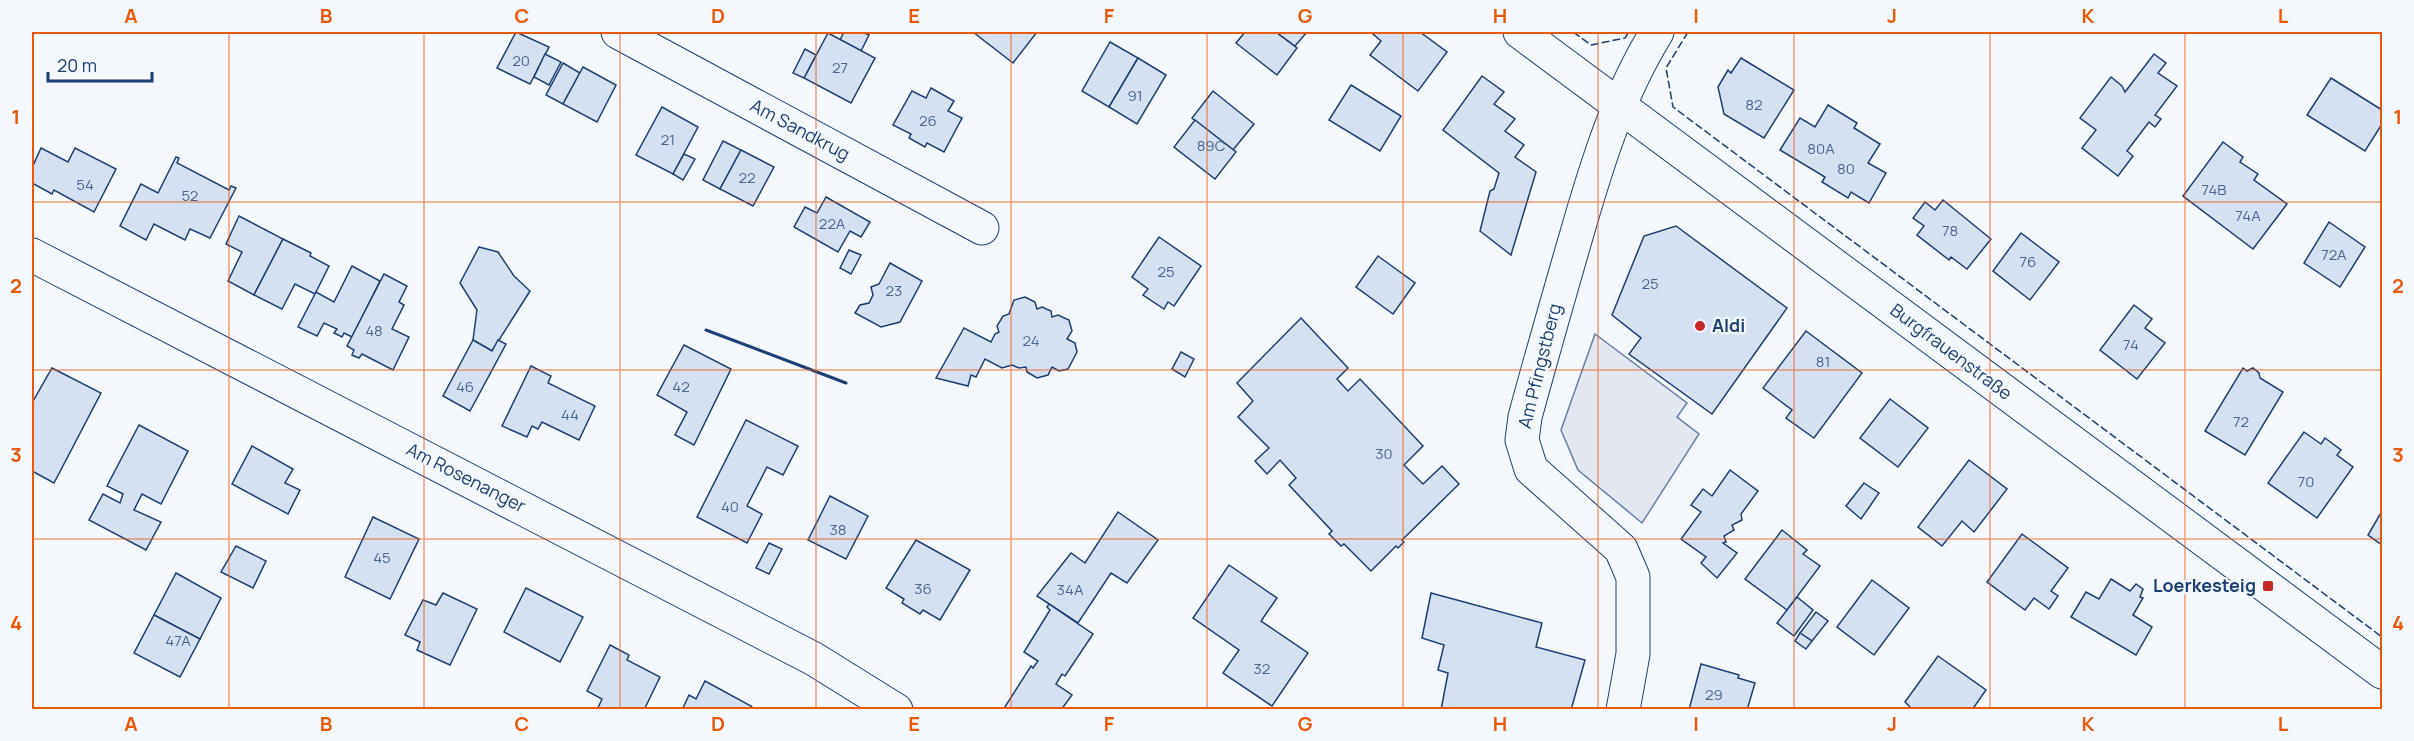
<svg xmlns="http://www.w3.org/2000/svg" width="2414" height="741" viewBox="0 0 2414 741" font-family="Manrope,sans-serif">
  <style>
    .parking { fill: #e3e8f0; stroke: #687fa3; stroke-width: 1.5 }
    .building { fill: #d5e0f0; stroke: #1d3f73; stroke-width: 1.5 }
    .lines { fill: none; stroke-linecap: round; stroke-linejoin: round }
    .minor-casing { stroke: #1d3f73; stroke-width: 35 }
    .minor { stroke: #f4f7fb; stroke-width: 33 }
    .fence { stroke: #1d3f73; stroke-width: 1.5; stroke-dasharray: 8 3; stroke-linecap: butt }
    .wall { stroke: #1d3f73; stroke-width: 3 }
    .grid { fill: none; stroke: #e8590c; stroke-width: 1.5; stroke-opacity: 0.55 }
    .poi-dot { fill: #c62828; stroke: #f4f7fb; stroke-width: 2 }
    .labels { text-anchor: middle; stroke-width: 4.5; stroke-linejoin: round; paint-order: stroke }
    .number-label { font-size: 15px; fill: #4b6792 }
    .street-label { font-size: 18px; fill: #1d3f73; stroke: #f4f7fb }
    .poi-label { font-size: 18px; font-weight: bold; fill: #1d3f73; stroke: #f4f7fb; text-anchor: start }
    .neatline { fill: none; stroke: #e8590c; stroke-width: 2 }
    .grid-label { font-size: 20px; text-anchor: middle; font-weight: bold; fill: #e8590c }
  </style>
  <rect width="100%" height="100%" fill="#f4f7fb"/>
  <!-- parking -->
  <polygon class="parking" points="1595,334 1687,403 1677,417 1699,434 1642,523 1578,470 1561,430"/>
  <!-- building -->
  <g class="building">
    <polygon points="516,32 549,47 530,84 497,68"/>
    <polygon points="844,32 862,32 869,35 861,51 840,40"/>
    <polygon points="973,32 1037,32 1013,63"/>
    <polygon points="1245,32 1276,32 1297,48 1277,75 1236,43"/>
    <polygon points="1276,32 1307,32 1295,46"/>
    <polygon points="1374,32 1420,32 1447,52 1418,91 1370,55 1381,41 1373,34"/>
    <polygon points="828,33 875,58 851,103 804,78"/>
    <polygon points="1110,42 1138,58 1109,107 1082,91"/>
    <polygon points="805,49 816,55 804,78 793,73"/>
    <polygon points="545,54 561,62 549,85 534,77"/>
    <polygon points="2154,54 2166,63 2158,73 2177,86 2155,115 2161,119 2155,127 2149,122 2127,151 2133,156 2118,176 2082,148 2096,130 2080,118 2111,77 2122,86 2125,92"/>
    <polygon points="1138,58 1166,75 1137,124 1109,107"/>
    <polygon points="1741,58 1794,90 1764,138 1724,114 1718,87 1728,70 1731,73"/>
    <polygon points="563,63 580,73 563,104 546,95"/>
    <polygon points="583,67 616,85 597,122 563,104"/>
    <polygon points="1482,76 1504,92 1494,104 1515,119 1505,131 1524,145 1515,157 1536,172 1511,255 1480,231 1490,191 1494,189 1499,173 1443,130"/>
    <polygon points="2331,78 2382,110 2382,124 2365,151 2307,115"/>
    <polygon points="1351,85 1401,116 1380,151 1329,120"/>
    <polygon points="931,88 954,101 948,111 962,118 944,152 927,143 925,147 909,138 911,134 893,125 912,91 926,98"/>
    <polygon points="1213,91 1254,124 1233,150 1192,118"/>
    <polygon points="1828,105 1857,123 1854,128 1880,144 1868,163 1886,173 1869,203 1851,192 1848,198 1822,182 1825,177 1780,150 1800,118 1815,127"/>
    <polygon points="662,107 698,127 673,174 636,155"/>
    <polygon points="1195,120 1236,152 1215,179 1174,147"/>
    <polygon points="723,141 741,150 720,189 703,180"/>
    <polygon points="2223,142 2243,157 2240,162 2258,174 2254,180 2287,204 2253,249 2183,196"/>
    <polygon points="41,148 68,162 75,148 116,169 94,212 54,190 52,194 32,183 32,168"/>
    <polygon points="741,150 774,167 753,206 720,189"/>
    <polygon points="684,154 695,159 683,180 673,174"/>
    <polygon points="176,157 179,158 177,163 229,190 231,186 236,188 210,238 190,229 185,240 154,224 146,240 120,226 141,184 158,193"/>
    <polygon points="826,197 870,222 861,237 850,231 838,252 794,227 805,207 817,213"/>
    <polygon points="1943,200 1991,239 1967,269 1951,257 1949,260 1917,235 1924,226 1913,218 1925,202 1935,210"/>
    <polygon points="239,216 283,239 254,295 228,281 242,252 226,244"/>
    <polygon points="2329,222 2365,247 2340,287 2304,263"/>
    <polygon points="1676,226 1787,308 1712,414 1629,354 1641,338 1612,315 1644,236"/>
    <polygon points="2021,233 2059,262 2030,300 1993,271"/>
    <polygon points="1159,237 1201,266 1174,306 1168,302 1164,309 1143,295 1148,289 1132,277"/>
    <polygon points="283,239 311,253 310,256 329,266 315,294 295,284 282,309 254,295"/>
    <polygon points="479,247 498,252 514,276 530,291 492,351 473,340 477,310 460,283"/>
    <polygon points="849,250 861,255 851,274 840,268"/>
    <polygon points="1378,256 1415,283 1393,314 1356,287"/>
    <polygon points="890,263 922,281 900,322 881,327 855,313 860,305 869,303 873,295 871,287 879,284"/>
    <polygon points="352,266 380,281 352,337 344,333 342,337 334,333 337,329 324,323 317,336 298,327 316,292 334,302"/>
    <polygon points="384,274 407,286 399,302 404,305 392,329 409,337 393,370 362,354 359,358 352,355 354,350 347,346"/>
    <polygon points="1025,297 1035,302 1037,309 1042,307 1051,311 1052,317 1058,315 1069,320 1072,331 1067,339 1075,343 1077,352 1068,369 1059,371 1052,367 1048,375 1037,378 1027,372 1026,367 1019,368 1012,365 1002,368 985,359 976,377 971,375 968,386 936,378 964,328 991,342 995,334 999,332 997,326 1003,316 1009,314 1014,300"/>
    <polygon points="2134,305 2152,319 2145,328 2165,343 2137,379 2100,350"/>
    <polygon points="1301,318 1348,368 1337,379 1348,391 1360,379 1423,446 1404,465 1423,484 1442,466 1459,484 1402,540 1404,542 1398,548 1396,546 1371,571 1344,544 1341,546 1329,534 1332,531 1289,485 1296,478 1280,460 1267,474 1255,461 1269,448 1238,417 1253,401 1237,383"/>
    <polygon points="1806,331 1862,373 1814,438 1786,418 1792,410 1763,388"/>
    <polygon points="473,340 492,351 498,340 506,344 470,411 443,396"/>
    <polygon points="684,345 731,369 694,445 675,435 687,412 657,395"/>
    <polygon points="1181,352 1194,359 1185,377 1172,369"/>
    <polygon points="531,366 551,376 548,383 595,406 579,440 542,422 538,429 532,426 527,437 502,426"/>
    <polygon points="52,368 101,393 54,483 32,471 32,403"/>
    <polygon points="2243,368 2247,371 2253,368 2259,373 2260,378 2283,392 2245,455 2205,431"/>
    <polygon points="1890,399 1928,428 1898,467 1860,438"/>
    <polygon points="746,420 798,446 783,475 767,467 747,506 762,514 747,543 697,517"/>
    <polygon points="139,425 188,451 161,504 142,494 134,510 161,522 146,550 89,520 103,494 120,503 123,494 107,486"/>
    <polygon points="2304,432 2321,444 2325,438 2341,450 2337,455 2353,467 2317,518 2268,483"/>
    <polygon points="252,446 293,469 285,483 300,490 288,514 232,484"/>
    <polygon points="1969,460 2007,489 1974,532 1962,521 1942,546 1918,527"/>
    <polygon points="1730,470 1758,491 1741,514 1742,520 1732,525 1734,530 1724,536 1726,542 1723,543 1737,553 1717,578 1701,563 1706,557 1681,539 1701,512 1691,505 1703,489 1712,496"/>
    <polygon points="1864,483 1879,493 1861,519 1846,506"/>
    <polygon points="830,496 868,516 846,559 808,540"/>
    <polygon points="2382,511 2382,545 2368,535"/>
    <polygon points="1118,512 1158,540 1127,583 1111,573 1078,623 1037,596 1071,553 1085,563"/>
    <polygon points="373,517 419,539 390,599 345,577"/>
    <polygon points="1782,530 1807,550 1803,554 1820,566 1787,610 1745,579"/>
    <polygon points="2022,534 2068,568 2051,591 2058,596 2049,609 2034,598 2025,610 1987,582"/>
    <polygon points="916,540 970,570 940,620 923,610 920,614 902,603 904,599 886,588"/>
    <polygon points="769,543 782,549 769,574 756,568"/>
    <polygon points="236,546 266,561 253,588 221,572"/>
    <polygon points="1229,565 1277,598 1261,621 1308,653 1272,706 1223,673 1239,650 1193,618"/>
    <polygon points="176,573 221,598 200,639 154,615"/>
    <polygon points="2111,579 2130,591 2136,584 2143,589 2140,597 2143,598 2133,615 2152,627 2136,655 2071,617 2086,592 2099,599"/>
    <polygon points="1872,580 1909,608 1874,655 1837,627"/>
    <polygon points="526,588 583,617 560,662 504,632"/>
    <polygon points="443,593 477,609 450,665 417,650 420,642 405,635 423,600 436,605"/>
    <polygon points="1431,593 1542,623 1536,647 1585,660 1571,710 1441,710 1448,673 1438,670 1444,645 1422,638"/>
    <polygon points="1797,597 1813,610 1794,636 1777,623"/>
    <polygon points="1049,604 1093,634 1065,676 1062,674 1056,684 1072,695 1061,710 1003,710 1031,666 1033,668 1038,661 1024,652 1050,610 1047,607"/>
    <polygon points="1816,612 1828,621 1812,641 1800,633"/>
    <polygon points="154,615 200,639 180,677 134,653"/>
    <polygon points="1800,633 1812,641 1806,649 1795,641"/>
    <polygon points="610,645 629,655 627,660 660,677 644,710 597,710 602,699 587,691"/>
    <polygon points="1938,656 1986,690 1972,710 1913,710 1905,702"/>
    <polygon points="1701,664 1739,675 1738,678 1755,683 1747,710 1689,710"/>
    <polygon points="705,681 751,706 755,710 682,710 689,695 696,699"/>
  </g>
  <g class="lines">
    <defs>
      <g id="minor">
        <polyline points="618,32 982,228"/>
        <polyline points="1520,32 2382,672"/>
        <polyline points="32,255 814,659 896,710"/>
        <path d="M1623,710L1633,654V577L1621,549L1531,469L1522,440L1525,417C1541,358 1558,299 1575,240C1596,167 1617,97 1657,32"/>
      </g>
    </defs>
    <!-- minor casing -->
    <use href="#minor" class="minor-casing"/>
    <!-- minor -->
    <use href="#minor" class="minor"/>
    <!-- fence -->
    <g class="fence">
      <polyline points="1573,32 1591,45 1625,38 1629,32"/>
      <polyline points="1688,32 1666,68 1673,107 2382,637"/>
    </g>
    <!-- wall -->
    <polyline class="wall" points="706,330 846,383"/>
  </g>
  <!-- grid -->
  <path class="grid" d="M229,32V710M424,32V710M620,32V710M816,32V710M1011,32V710M1207,32V710M1403,32V710M1598,32V710M1794,32V710M1990,32V710M2185,32V710M32,202H2382M32,370H2382M32,539H2382"/>
  <!-- markers -->
  <g class="poi-dot">
    <circle cx="1700" cy="326" r="6"/>
    <rect x="2262" y="580" width="12" height="12" rx="3"/>
  </g>
  <g class="labels">
    <!-- number labels -->
    <g class="number-label">
      <text x="521" y="66">20</text>
      <text x="840" y="73">27</text>
      <text x="1135" y="101">91</text>
      <text x="1754" y="110">82</text>
      <text x="928" y="126">26</text>
      <text x="668" y="145">21</text>
      <text x="1211" y="151">89C</text>
      <text x="1821" y="154">80A</text>
      <text x="1846" y="174">80</text>
      <text x="747" y="183">22</text>
      <text x="85" y="190">54</text>
      <text x="2214" y="195">74B</text>
      <text x="190" y="201">52</text>
      <text x="2248" y="221">74A</text>
      <text x="832" y="229">22A</text>
      <text x="1950" y="236">78</text>
      <text x="2334" y="260">72A</text>
      <text x="2028" y="267">76</text>
      <text x="1166" y="277">25</text>
      <text x="1650" y="289">25</text>
      <text x="894" y="296">23</text>
      <text x="374" y="336">48</text>
      <text x="1031" y="346">24</text>
      <text x="2131" y="350">74</text>
      <text x="1823" y="367">81</text>
      <text x="465" y="392">46</text>
      <text x="681" y="392">42</text>
      <text x="570" y="420">44</text>
      <text x="2241" y="427">72</text>
      <text x="1384" y="459">30</text>
      <text x="2306" y="487">70</text>
      <text x="730" y="512">40</text>
      <text x="838" y="535">38</text>
      <text x="382" y="563">45</text>
      <text x="923" y="594">36</text>
      <text x="1070" y="595">34A</text>
      <text x="178" y="646">47A</text>
      <text x="1262" y="674">32</text>
      <text x="1714" y="700">29</text>
    </g>
    <!-- street labels -->
    <g class="street-label">
      <text transform="translate(800 130) rotate(28)" y="6">Am Sandkrug</text>
      <text transform="translate(1951 352) rotate(37)" y="6">Burgfrauenstraße</text>
      <text transform="translate(1540 366) rotate(-76)" y="6">Am Pfingstberg</text>
      <text transform="translate(466 478) rotate(27)" y="6">Am Rosenanger</text>
    </g>
    <!-- poi labels -->
    <g class="poi-label">
      <text x="1712" y="332">Aldi</text>
      <text x="2256" y="592" text-anchor="end">Loerkesteig</text>
    </g>
  </g>
  <!-- border -->
  <rect width="2414" height="741" fill="none" stroke="#f4f7fb" stroke-width="66"/>
  <!-- scale -->
  <path d="M48 72v9h104v-9" fill="none" stroke="#1d3f73" stroke-width="3"/>
  <text x="57" y="72" font-size="18" fill="#1d3f73" stroke="#f4f7fb" stroke-width="4.5" paint-order="stroke">20 m</text>
  <rect x="33" y="33" width="2348" height="675" class="neatline"/>
  <g class="grid-label">
    <text x="131" y="23">A</text>
    <text x="326" y="23">B</text>
    <text x="522" y="23">C</text>
    <text x="718" y="23">D</text>
    <text x="914" y="23">E</text>
    <text x="1109" y="23">F</text>
    <text x="1305" y="23">G</text>
    <text x="1500" y="23">H</text>
    <text x="1696" y="23">I</text>
    <text x="1892" y="23">J</text>
    <text x="2088" y="23">K</text>
    <text x="2283" y="23">L</text>
    <text x="16" y="124">1</text>
    <text x="2398" y="124">1</text>
    <text x="16" y="293">2</text>
    <text x="2398" y="293">2</text>
    <text x="16" y="462">3</text>
    <text x="2398" y="462">3</text>
    <text x="16" y="630">4</text>
    <text x="2398" y="630">4</text>
    <text x="131" y="731">A</text>
    <text x="326" y="731">B</text>
    <text x="522" y="731">C</text>
    <text x="718" y="731">D</text>
    <text x="914" y="731">E</text>
    <text x="1109" y="731">F</text>
    <text x="1305" y="731">G</text>
    <text x="1500" y="731">H</text>
    <text x="1696" y="731">I</text>
    <text x="1892" y="731">J</text>
    <text x="2088" y="731">K</text>
    <text x="2283" y="731">L</text>
  </g>
</svg>
